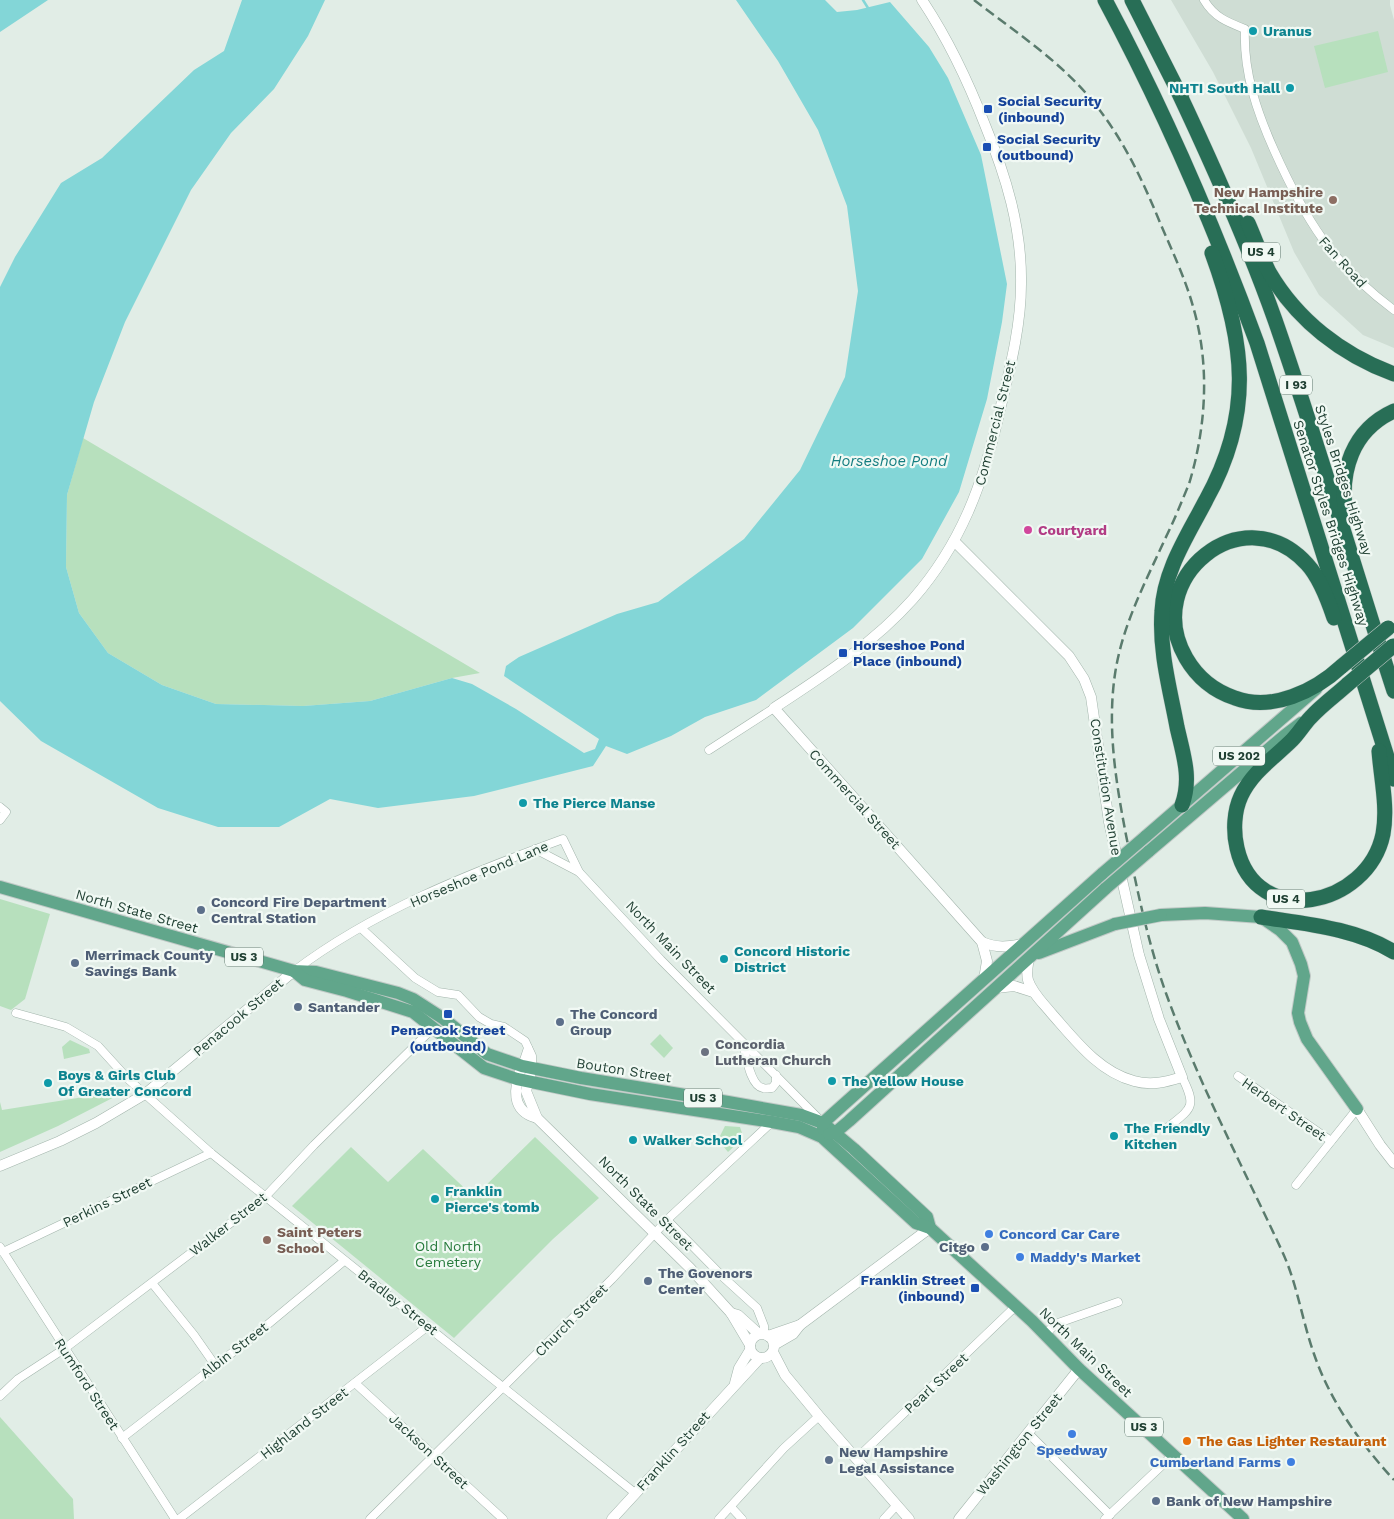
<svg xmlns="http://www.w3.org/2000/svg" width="1394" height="1519" viewBox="0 0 1394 1519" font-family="'Work Sans',sans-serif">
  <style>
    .built { fill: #cfddd4 }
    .green { fill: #b7e0bd }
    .water { fill: #83d6d7 }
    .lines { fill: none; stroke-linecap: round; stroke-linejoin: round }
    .stream { stroke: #83d6d7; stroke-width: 2.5 }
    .minor-casing { stroke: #a3b5ac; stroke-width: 9 }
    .tertiary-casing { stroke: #a3b5ac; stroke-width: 11 }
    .primary-casing { stroke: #c0c9c6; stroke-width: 14 }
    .motorway-casing { stroke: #c0c9c6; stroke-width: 16 }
    .minor { stroke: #fff; stroke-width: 8 }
    .tertiary { stroke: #fff; stroke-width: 10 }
    .primary { stroke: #61a68b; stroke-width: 12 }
    .motorway { stroke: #286e56; stroke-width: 15 }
    .rail { stroke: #5a7b6d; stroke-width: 2.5; stroke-dasharray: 10 5; stroke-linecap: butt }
    .primary-bridge-casing { stroke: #c0c9c6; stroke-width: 14; stroke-linecap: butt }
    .motorway-bridge-casing { stroke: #c0c9c6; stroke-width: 16; stroke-linecap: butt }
    .primary-bridge { stroke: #61a68b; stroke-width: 12 }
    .motorway-bridge { stroke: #286e56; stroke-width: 15 }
    .culture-dot { fill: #0f9aa8; stroke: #f1f9f4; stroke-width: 2 }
    .transit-dot { fill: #1a4fb4; stroke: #f1f9f4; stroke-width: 2 }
    .education-dot { fill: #8d6e63; stroke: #f1f9f4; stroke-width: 2 }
    .hotel-dot { fill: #d1479c; stroke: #f1f9f4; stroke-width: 2 }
    .service-dot { fill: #5c6f8a; stroke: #f1f9f4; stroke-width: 2 }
    .worship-dot { fill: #6b7280; stroke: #f1f9f4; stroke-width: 2 }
    .shop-dot { fill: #3f7fe0; stroke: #f1f9f4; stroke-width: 2 }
    .food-dot { fill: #e8710a; stroke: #f1f9f4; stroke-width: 2 }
    .labels { text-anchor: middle; stroke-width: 4.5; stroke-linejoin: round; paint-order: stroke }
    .shield { fill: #f1f9f4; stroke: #5e776c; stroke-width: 1 }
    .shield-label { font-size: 12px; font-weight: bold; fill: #1f3f32 }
    .culture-label { font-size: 14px; font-weight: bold; fill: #0d838f; stroke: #f1f9f4; text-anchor: start }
    .transit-label { font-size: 14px; font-weight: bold; fill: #164399; stroke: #f1f9f4; text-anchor: start }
    .education-label { font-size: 14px; font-weight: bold; fill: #785e54; stroke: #f1f9f4; text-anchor: end }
    .street-label { font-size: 14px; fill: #1f3f32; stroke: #f1f9f4 }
    .hotel-label { font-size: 14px; font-weight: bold; fill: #b23c85; stroke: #f1f9f4; text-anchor: start }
    .service-label { font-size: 14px; font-weight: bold; fill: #4e5e75; stroke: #f1f9f4; text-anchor: start }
    .worship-label { font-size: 14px; font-weight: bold; fill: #5b616d; stroke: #f1f9f4; text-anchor: start }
    .shop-label { font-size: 14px; font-weight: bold; fill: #366cbe; stroke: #f1f9f4; text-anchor: start }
    .park-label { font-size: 14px; fill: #267a3b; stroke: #f1f9f4 }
    .food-label { font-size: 14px; font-weight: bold; fill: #c56008; stroke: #f1f9f4; text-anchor: start }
    .water-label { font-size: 15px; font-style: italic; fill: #147d80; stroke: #f1f9f4 }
  </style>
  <rect width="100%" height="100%" fill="#e1ede6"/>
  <!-- built -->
  <polygon class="built" points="1171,0 1390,0 1390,5 1394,20 1394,348 1363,335 1319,295 1294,252 1251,148 1213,72"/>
  <!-- green -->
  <g class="green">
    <polygon points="1378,31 1388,72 1325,88 1314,46"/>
    <polygon points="83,438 480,673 452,678 370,701 303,706 216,704 162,685 108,653 79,613 66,567 67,495"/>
    <polygon points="0,899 50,914 25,999 11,1010 0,1006"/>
    <polygon points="660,1034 673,1048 664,1058 650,1044"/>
    <polygon points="70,1040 89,1049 90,1053 64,1059 62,1047"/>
    <polygon points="128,1090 58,1126 0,1152 0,1102 2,1110"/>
    <polygon points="725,1126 740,1127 743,1136 741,1140 728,1152 718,1140"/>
    <polygon points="535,1137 599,1198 553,1239 454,1338 292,1206 351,1147 388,1182 423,1149 474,1197"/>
    <polygon points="0,1417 73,1499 74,1519 0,1519"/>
  </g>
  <!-- water -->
  <g class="water">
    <polygon points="0,0 48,0 0,32"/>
    <polygon points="242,0 325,0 308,36 274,89 231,133 191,190 125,322 94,402 67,495 66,567 79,613 108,653 162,685 216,704 303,706 370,701 452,678 472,684 516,709 584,753 595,749 599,739 504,676 506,666 519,657 617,614 658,602 744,539 800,470 845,377 858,291 847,206 818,130 778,61 736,0 825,0 837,12 857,10 890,2 929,47 948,78 981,155 1007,284 1002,322 987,399 959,492 922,559 853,628 756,700 705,717 671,736 627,754 606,746 593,766 474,796 378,808 330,799 279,827 218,827 158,808 41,741 0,701 0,287 15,257 61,183 102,158 194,70 224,51"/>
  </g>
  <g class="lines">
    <!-- stream -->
    <polyline class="stream" points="863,0 868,8"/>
    <defs>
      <g id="minor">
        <path d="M1204,0C1214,17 1227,22 1245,29C1243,72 1257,112 1274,150C1305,219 1332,264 1394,310"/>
        <polyline points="709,750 774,708"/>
        <polyline points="0,807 6,812 0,820"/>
        <polyline points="535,849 579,872 661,960 820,1120"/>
        <polyline points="361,928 415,978 438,992 458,995 479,1017 491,1024 504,1027 525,1041 532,1056 532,1069"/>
        <path d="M294,971C373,911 470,873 563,839L579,872"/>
        <polyline points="16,1013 66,1027 98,1046 128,1079 211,1153 635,1493"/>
        <path d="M743,1044C746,1055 750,1086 763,1088C766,1089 769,1088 772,1088L776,1083V1075"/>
        <polyline points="522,1066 528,1048"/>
        <polyline points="1238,1076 1331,1141"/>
        <path d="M1167,1128C1192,1108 1197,1107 1182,1077"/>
        <polyline points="1296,1185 1357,1109"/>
        <polyline points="667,1220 723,1277 757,1308 764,1326 764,1334"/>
        <polyline points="0,1247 175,1519"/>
        <polyline points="3,1252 211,1153"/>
        <polyline points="152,1283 194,1335 215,1365"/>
        <polyline points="1045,1334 1056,1324 1061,1322 1118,1302"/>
        <polyline points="355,1383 503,1519"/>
        <polyline points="0,1396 18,1379 64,1349 265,1197 314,1145 434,1027"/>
        <polyline points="1028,1433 1110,1515"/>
        <polyline points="122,1438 255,1335 344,1261"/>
        <polyline points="856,1459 1016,1306"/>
        <polyline points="731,1507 742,1519"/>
        <polyline points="179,1519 428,1326"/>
        <polyline points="370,1519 612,1279 670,1217 772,1122"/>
        <polyline points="719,1519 784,1448 819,1416"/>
        <polyline points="884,1519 896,1506"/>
        <polyline points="1105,1519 1173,1455"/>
      </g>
      <g id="tertiary">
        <path d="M922,0C948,39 968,81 985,125C1006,176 1022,228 1021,284C1021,328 1009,372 999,414C983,484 961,544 913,599C874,643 823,676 774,708L982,942L987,961L984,979"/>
        <path d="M954,541L1069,656L1084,679L1091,697L1109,822L1139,955L1159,1019L1182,1077C1166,1082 1151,1086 1134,1081C1099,1072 1075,1040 1052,1014C1044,1004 1032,993 1028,980C1026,973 1028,964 1029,957"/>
        <path d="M982,942C997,948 1007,947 1023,944"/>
        <polyline points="996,988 1014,986 1033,992"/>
        <path d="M522,1066C514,1087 510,1111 537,1118"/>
        <polyline points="530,1075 526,1091 537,1118 690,1268 731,1313 750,1345"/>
        <polyline points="1357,1109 1380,1145 1394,1163"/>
        <polyline points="0,1166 60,1141 96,1123 145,1094 294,971"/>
        <polyline points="731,1313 738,1315 759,1334"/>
        <circle cx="762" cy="1346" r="12"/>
        <polyline points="768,1336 800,1325"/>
        <polyline points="774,1345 793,1334 800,1325 930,1228"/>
        <polyline points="773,1352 785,1375 819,1416 909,1519"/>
        <polyline points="735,1383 739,1368 750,1350"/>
        <polyline points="612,1519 760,1358"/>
        <polyline points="959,1519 1079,1369"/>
      </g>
      <g id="primary">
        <polyline points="1145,837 1316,689"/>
        <polyline points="1148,852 1284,736 1301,723"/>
        <polyline points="0,887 294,971 316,972 398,993 413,999 444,1019 487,1054 522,1066 581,1078 728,1102 801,1115 823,1123 854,1149 927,1217 930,1228"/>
        <polyline points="1161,915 1205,913 1261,917 1280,930 1292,942 1301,964 1304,976 1298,1013 1300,1022 1307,1039 1357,1109"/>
        <polyline points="1039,953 1115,924"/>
        <polyline points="294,971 305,980 347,991 413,1012 484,1068 517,1079 590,1094 772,1122 799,1127 822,1137 916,1223 930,1228 1032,1321 1079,1369 1243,1519"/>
        <polyline points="823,1129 823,1123 834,1113 1103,873"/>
        <polyline points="829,1134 836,1132 849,1121 1106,888"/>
      </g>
      <g id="motorway">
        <path d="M1105,0C1164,110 1214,226 1257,343L1394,779"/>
        <polyline points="1132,0 1176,87 1182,93"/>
        <path d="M1176,87C1212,163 1247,241 1275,320C1318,443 1354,568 1394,691"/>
        <path d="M1248,223C1255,239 1261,256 1269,272C1297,320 1342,355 1394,374"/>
        <path d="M1346,515C1339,472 1352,430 1394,411"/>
        <path d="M1334,618C1328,600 1320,578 1307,564C1244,494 1140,578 1186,658C1197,677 1214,691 1235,698C1272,712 1315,691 1342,666"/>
        <path d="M1348,684C1336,695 1322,705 1311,717C1304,724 1299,733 1292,740C1274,758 1252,772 1241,796C1234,811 1233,831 1237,848C1256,931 1368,907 1383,834C1388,807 1381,778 1379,751"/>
        <path d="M1182,805C1192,778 1183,754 1177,727C1170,689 1159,651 1162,611C1164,570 1188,535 1206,500C1254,413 1245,343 1212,253"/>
        <path d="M1261,917C1306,924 1355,928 1394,952"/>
      </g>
    </defs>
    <!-- minor casing -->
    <use href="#minor" class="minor-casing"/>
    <!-- tertiary casing -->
    <use href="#tertiary" class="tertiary-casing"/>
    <!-- primary casing -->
    <use href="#primary" class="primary-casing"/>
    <!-- motorway casing -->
    <use href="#motorway" class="motorway-casing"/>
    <!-- minor -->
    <use href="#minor" class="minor"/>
    <!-- tertiary -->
    <use href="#tertiary" class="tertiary"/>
    <!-- primary -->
    <use href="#primary" class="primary"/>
    <!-- motorway -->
    <use href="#motorway" class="motorway"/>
    <!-- rail -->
    <path class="rail" d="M974,0C1015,32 1062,62 1094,103C1124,140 1143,181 1161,225C1173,253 1186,280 1194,310C1210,367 1206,428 1189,484C1181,503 1174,521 1165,539C1145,583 1122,626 1115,674C1107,728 1116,783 1126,835C1137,889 1148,944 1167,996C1199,1084 1243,1167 1282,1251C1297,1283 1302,1320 1314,1354C1330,1401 1360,1443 1394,1480"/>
    <defs>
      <g id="primary-bridge">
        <polyline points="1103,873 1145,837"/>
        <polyline points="1106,888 1148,852"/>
        <polyline points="1115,924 1161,915"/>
      </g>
      <g id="motorway-bridge">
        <polyline points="1342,666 1388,628"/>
        <polyline points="1348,684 1393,646"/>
      </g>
    </defs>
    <!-- primary-bridge casing -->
    <use href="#primary-bridge" class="primary-bridge-casing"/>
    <!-- motorway-bridge casing -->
    <use href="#motorway-bridge" class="motorway-bridge-casing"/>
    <!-- primary-bridge -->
    <use href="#primary-bridge" class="primary-bridge"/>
    <!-- motorway-bridge -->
    <use href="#motorway-bridge" class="motorway-bridge"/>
  </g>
  <!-- markers -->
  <g class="culture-dot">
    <circle cx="1253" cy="31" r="5"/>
    <circle cx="1290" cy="88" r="5"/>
    <circle cx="523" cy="803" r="5"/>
    <circle cx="724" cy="959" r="5"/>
    <circle cx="832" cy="1081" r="5"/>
    <circle cx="48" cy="1083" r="5"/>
    <circle cx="1114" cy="1136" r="5"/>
    <circle cx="633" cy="1140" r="5"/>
    <circle cx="435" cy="1199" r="5"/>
  </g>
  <g class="transit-dot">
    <rect x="983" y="104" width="10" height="10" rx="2.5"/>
    <rect x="982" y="142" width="10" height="10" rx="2.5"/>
    <rect x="838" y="648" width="10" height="10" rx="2.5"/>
    <rect x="443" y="1009" width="10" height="10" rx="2.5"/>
    <rect x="970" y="1283" width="10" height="10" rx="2.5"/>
  </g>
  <g class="education-dot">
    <circle cx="1333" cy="200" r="5"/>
    <circle cx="267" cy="1240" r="5"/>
  </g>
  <circle class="hotel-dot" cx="1028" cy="530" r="5"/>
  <g class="service-dot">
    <circle cx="201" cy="910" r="5"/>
    <circle cx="75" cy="963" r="5"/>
    <circle cx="298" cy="1007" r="5"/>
    <circle cx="560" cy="1022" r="5"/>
    <circle cx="985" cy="1247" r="5"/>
    <circle cx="648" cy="1281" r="5"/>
    <circle cx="829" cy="1460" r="5"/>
    <circle cx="1156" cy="1501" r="5"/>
  </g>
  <circle class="worship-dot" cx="705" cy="1052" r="5"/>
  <g class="shop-dot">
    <circle cx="989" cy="1234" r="5"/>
    <circle cx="1020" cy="1257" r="5"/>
    <circle cx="1072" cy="1434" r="5"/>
    <circle cx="1291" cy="1462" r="5"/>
  </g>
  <circle class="food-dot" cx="1187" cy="1441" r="5"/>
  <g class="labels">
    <!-- shield labels -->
    <g class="shield">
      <rect x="1242" y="242.5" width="38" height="19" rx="4"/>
      <rect x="1280" y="375.5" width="32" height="19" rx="4"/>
      <rect x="1213" y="746.5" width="52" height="19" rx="4"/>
      <rect x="1267" y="889.5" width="38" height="19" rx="4"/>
      <rect x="225" y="947.5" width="38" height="19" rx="4"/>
      <rect x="684" y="1088.5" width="38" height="19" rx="4"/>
      <rect x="1125" y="1417.5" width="38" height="19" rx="4"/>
    </g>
    <g class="shield-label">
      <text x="1261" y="256">US 4</text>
      <text x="1296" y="389">I 93</text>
      <text x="1239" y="760">US 202</text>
      <text x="1286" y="903">US 4</text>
      <text x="244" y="961">US 3</text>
      <text x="703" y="1102">US 3</text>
      <text x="1144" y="1431">US 3</text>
    </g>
    <!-- culture labels -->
    <g class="culture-label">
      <text x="1263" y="36">Uranus</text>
      <text x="1280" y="93" text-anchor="end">NHTI South Hall</text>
      <text x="533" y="808">The Pierce Manse</text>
      <text x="734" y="956">Concord Historic<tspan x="734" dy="16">District</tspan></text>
      <text x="58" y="1080">Boys &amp; Girls Club<tspan x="58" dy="16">Of Greater Concord</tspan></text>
      <text x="842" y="1086">The Yellow House</text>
      <text x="1124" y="1133">The Friendly<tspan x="1124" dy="16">Kitchen</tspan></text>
      <text x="643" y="1145">Walker School</text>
      <text x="445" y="1196">Franklin<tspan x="445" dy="16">Pierce's tomb</tspan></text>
    </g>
    <!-- transit labels -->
    <g class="transit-label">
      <text x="998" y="106">Social Security<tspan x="998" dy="16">(inbound)</tspan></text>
      <text x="997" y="144">Social Security<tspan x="997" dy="16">(outbound)</tspan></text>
      <text x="853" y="650">Horseshoe Pond<tspan x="853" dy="16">Place (inbound)</tspan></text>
      <text x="448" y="1035" text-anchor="middle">Penacook Street<tspan x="448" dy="16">(outbound)</tspan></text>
      <text x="965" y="1285" text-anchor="end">Franklin Street<tspan x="965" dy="16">(inbound)</tspan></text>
    </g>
    <!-- education labels -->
    <g class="education-label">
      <text x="1323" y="197">New Hampshire<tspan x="1323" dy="16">Technical Institute</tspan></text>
      <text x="277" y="1237" text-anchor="start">Saint Peters<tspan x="277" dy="16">School</tspan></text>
    </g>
    <!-- street labels -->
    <g class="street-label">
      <text transform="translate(1343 262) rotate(48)" y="5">Fan Road</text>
      <text transform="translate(995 423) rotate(-76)" y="5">Commercial Street</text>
      <text transform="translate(1344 480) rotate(72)" y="5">Styles Bridges Highway</text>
      <text transform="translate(1331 523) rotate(72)" y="5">Senator Styles Bridges Highway</text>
      <text transform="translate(1106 787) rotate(81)" y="5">Constitution Avenue</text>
      <text transform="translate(855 799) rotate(48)" y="5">Commercial Street</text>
      <text transform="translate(479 874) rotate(-23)" y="5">Horseshoe Pond Lane</text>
      <text transform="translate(137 911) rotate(16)" y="5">North State Street</text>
      <text transform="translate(671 947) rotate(46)" y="5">North Main Street</text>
      <text transform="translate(238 1017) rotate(-40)" y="5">Penacook Street</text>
      <text transform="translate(624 1070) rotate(9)" y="5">Bouton Street</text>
      <text transform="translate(1284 1109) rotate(35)" y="5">Herbert Street</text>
      <text transform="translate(107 1202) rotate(-26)" y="5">Perkins Street</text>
      <text transform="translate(646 1203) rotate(45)" y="5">North State Street</text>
      <text transform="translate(228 1224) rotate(-38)" y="5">Walker Street</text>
      <text transform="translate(398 1302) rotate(38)" y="5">Bradley Street</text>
      <text transform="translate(571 1320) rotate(-45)" y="5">Church Street</text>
      <text transform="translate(234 1350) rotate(-38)" y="5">Albin Street</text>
      <text transform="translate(1086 1352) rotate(44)" y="5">North Main Street</text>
      <text transform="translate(936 1383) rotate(-43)" y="5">Pearl Street</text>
      <text transform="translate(87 1384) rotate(57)" y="5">Rumford Street</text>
      <text transform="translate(304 1423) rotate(-38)" y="5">Highland Street</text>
      <text transform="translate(1019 1444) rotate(-51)" y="5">Washington Street</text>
      <text transform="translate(429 1451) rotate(43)" y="5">Jackson Street</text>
      <text transform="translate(673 1451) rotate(-48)" y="5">Franklin Street</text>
    </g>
    <!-- hotel labels -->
    <g class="hotel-label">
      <text x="1038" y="535">Courtyard</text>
    </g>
    <!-- service labels -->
    <g class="service-label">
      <text x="211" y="907">Concord Fire Department<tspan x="211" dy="16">Central Station</tspan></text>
      <text x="85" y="960">Merrimack County<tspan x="85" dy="16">Savings Bank</tspan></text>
      <text x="308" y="1012">Santander</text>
      <text x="570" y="1019">The Concord<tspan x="570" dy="16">Group</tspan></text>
      <text x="975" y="1252" text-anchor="end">Citgo</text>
      <text x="658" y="1278">The Govenors<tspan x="658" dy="16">Center</tspan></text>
      <text x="839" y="1457">New Hampshire<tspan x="839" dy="16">Legal Assistance</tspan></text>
      <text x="1166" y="1506">Bank of New Hampshire</text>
    </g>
    <!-- worship labels -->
    <g class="worship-label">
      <text x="715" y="1049">Concordia<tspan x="715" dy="16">Lutheran Church</tspan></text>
    </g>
    <!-- shop labels -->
    <g class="shop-label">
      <text x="999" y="1239">Concord Car Care</text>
      <text x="1030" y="1262">Maddy's Market</text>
      <text x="1072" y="1455" text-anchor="middle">Speedway</text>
      <text x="1281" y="1467" text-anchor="end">Cumberland Farms</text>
    </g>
    <!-- park labels -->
    <g class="park-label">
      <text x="448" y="1251">Old North<tspan x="448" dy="16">Cemetery</tspan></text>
    </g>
    <!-- food labels -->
    <g class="food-label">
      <text x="1197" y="1446">The Gas Lighter Restaurant</text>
    </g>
    <!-- water labels -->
    <g class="water-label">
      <text x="889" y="466">Horseshoe Pond</text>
    </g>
  </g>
</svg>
